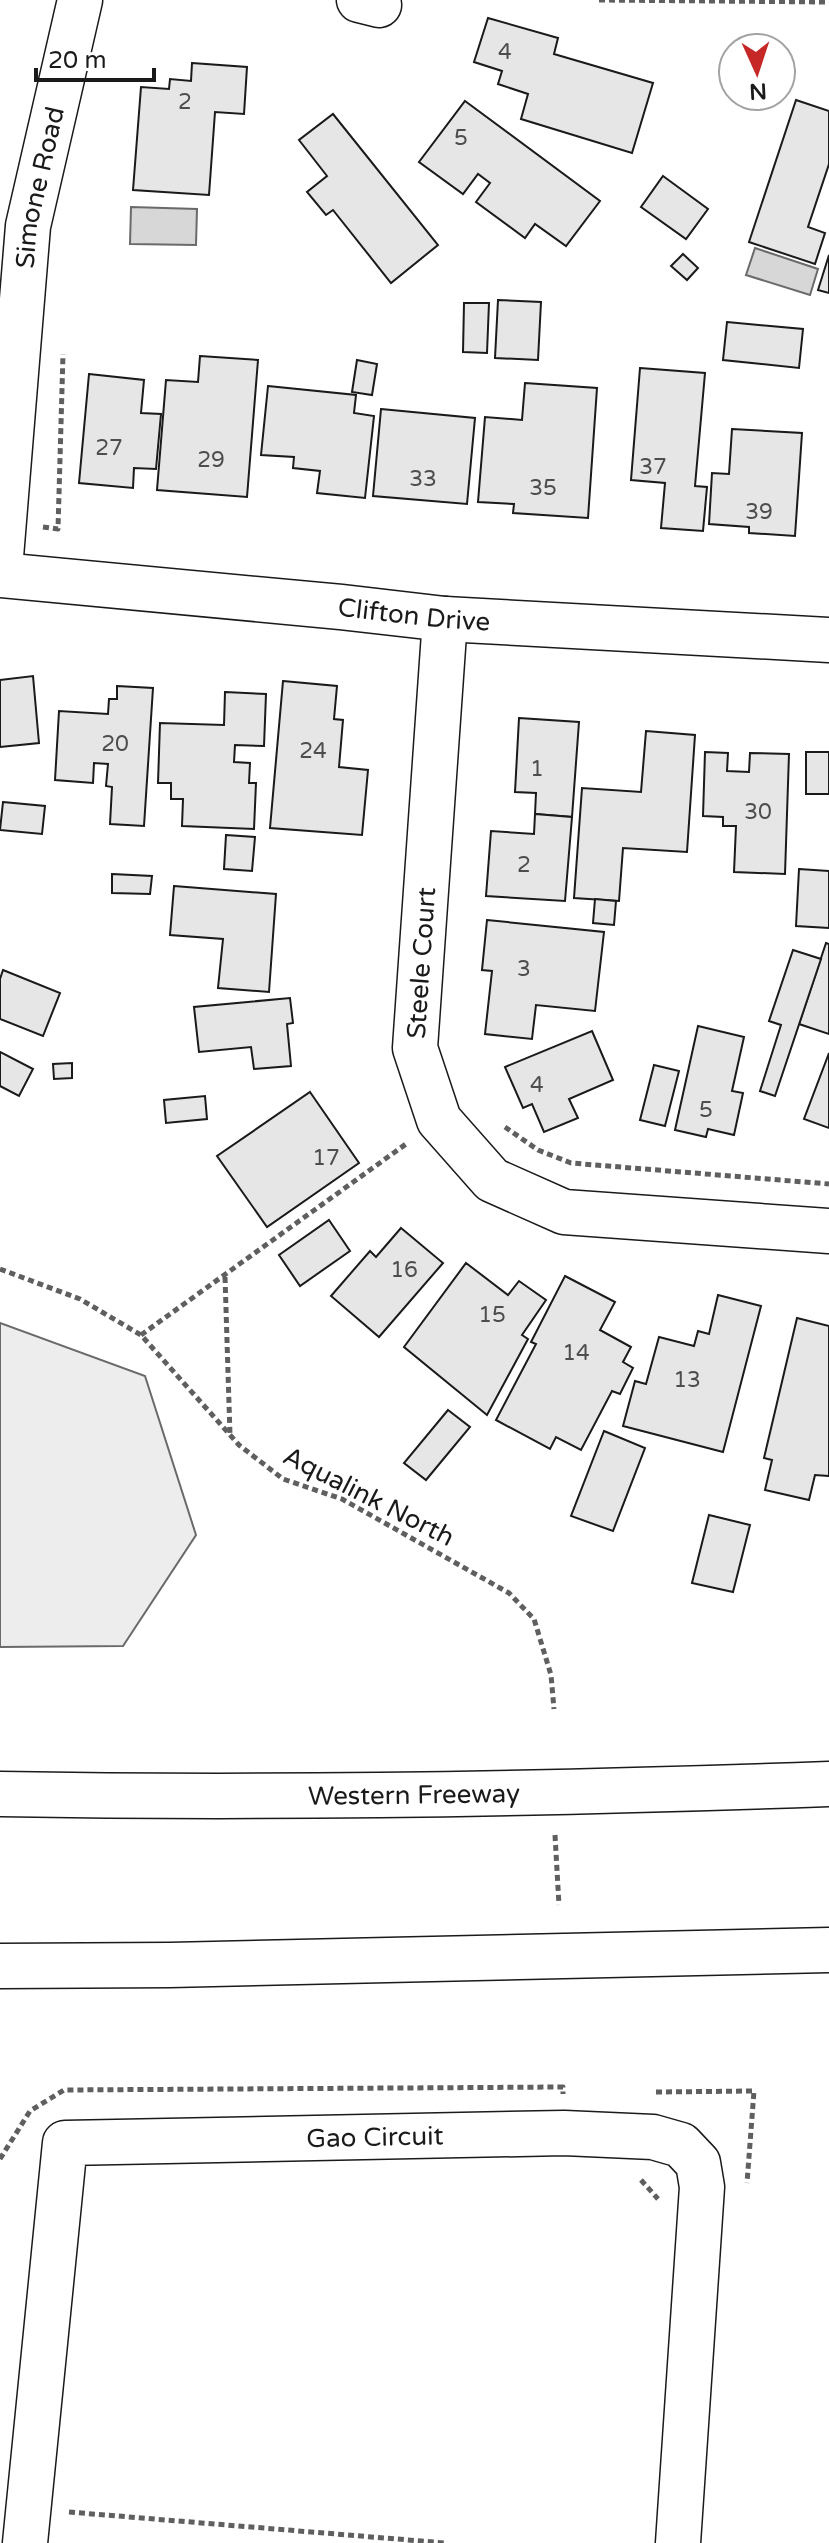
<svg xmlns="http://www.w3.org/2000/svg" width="829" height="2543" viewBox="0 0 829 2543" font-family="'Varela Round',sans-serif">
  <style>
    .green { fill: #ededed; stroke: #6a6a6a; stroke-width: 2 }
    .water { fill: #d7d7d7; stroke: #6a6a6a; stroke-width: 2 }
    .building { fill: #e6e6e6; stroke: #1a1a1a; stroke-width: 2 }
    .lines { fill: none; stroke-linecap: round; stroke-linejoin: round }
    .minor-casing { stroke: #1a1a1a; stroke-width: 47 }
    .highway-casing { stroke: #1a1a1a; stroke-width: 47 }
    .path { stroke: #5f5f5f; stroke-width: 5; stroke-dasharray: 6 4; stroke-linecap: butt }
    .minor { stroke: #fff; stroke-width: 44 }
    .highway { stroke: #fff; stroke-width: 44 }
    .labels { text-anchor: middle; stroke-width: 6; stroke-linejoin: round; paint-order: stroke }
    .number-label { font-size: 22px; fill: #4d4d4d }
    .street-label { font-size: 26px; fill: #1a1a1a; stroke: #fff }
  </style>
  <rect width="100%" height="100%" fill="#fff"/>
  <!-- green -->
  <polygon class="green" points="0,1323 145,1376 196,1535 123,1646 0,1647"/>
  <!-- water -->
  <g class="water">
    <polygon points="131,207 197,209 196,245 130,244"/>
    <polygon points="755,248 818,269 810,295 746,275"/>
  </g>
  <!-- building -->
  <g class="building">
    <polygon points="488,18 558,38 554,54 653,83 632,153 521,119 528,94 498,84 502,71 474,62"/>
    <polygon points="192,63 247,67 244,114 215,112 209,195 133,190 141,87 169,89 170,79 191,81"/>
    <polygon points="796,100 829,111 829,164 808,227 825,233 815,264 749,242"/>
    <polygon points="465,101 600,201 566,246 535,224 525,238 476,202 490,183 478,174 463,194 419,162"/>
    <polygon points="333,114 438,245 391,283 333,210 326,215 307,192 327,176 299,140"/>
    <polygon points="663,176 708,209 686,239 641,207"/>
    <polygon points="683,254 698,268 687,280 671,266"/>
    <polygon points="829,255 829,293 818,290"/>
    <polygon points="498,300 541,302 538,360 495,358"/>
    <polygon points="464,303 489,303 487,353 463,352"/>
    <polygon points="727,322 803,329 799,368 723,360"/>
    <polygon points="200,356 258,360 247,497 157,490 166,380 198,382"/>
    <polygon points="357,360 377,364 372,395 352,392"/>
    <polygon points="640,368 705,373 695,486 707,487 703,531 661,528 665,483 631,480"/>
    <polygon points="89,374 144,380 141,413 161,414 156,469 134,468 133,488 79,483"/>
    <polygon points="525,383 597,388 588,518 513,513 514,504 478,502 485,417 522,420"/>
    <polygon points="268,386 356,395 354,413 374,416 365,498 317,493 320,471 293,468 294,457 261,455"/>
    <polygon points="381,409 475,418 467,504 373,496"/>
    <polygon points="732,429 802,433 795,536 749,533 749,527 709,524 712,473 729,474"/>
    <polygon points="33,676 39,743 0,747 0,680"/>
    <polygon points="283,681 337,686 334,719 343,720 339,767 368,770 362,835 270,828"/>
    <polygon points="117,686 153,688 144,826 110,824 112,787 106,786 108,764 94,763 93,783 55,780 59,711 108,714 109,699 117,699"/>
    <polygon points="225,692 266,694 264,746 235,745 234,762 250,763 249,783 256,783 254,829 182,826 183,799 171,799 171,783 158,783 160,723 224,725"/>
    <polygon points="519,718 579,722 572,817 535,814 536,793 515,792"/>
    <polygon points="646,731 695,735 687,852 623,848 619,901 574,898 582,788 641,792"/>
    <polygon points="705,752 728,753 727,771 749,772 750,753 789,754 785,874 734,872 736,826 723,826 723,817 703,816"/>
    <rect x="806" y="752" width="23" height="42"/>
    <polygon points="3,802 45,806 42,834 0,830"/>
    <polygon points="535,814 572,817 565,901 486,896 491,831 534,834"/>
    <polygon points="226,835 255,837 252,871 224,869"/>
    <polygon points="799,869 829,871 829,928 796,926"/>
    <polygon points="112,874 152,876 150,894 112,893"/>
    <polygon points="174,886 276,894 269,992 218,988 223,939 170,935"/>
    <polygon points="595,899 616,901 614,925 593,923"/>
    <polygon points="487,920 604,932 595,1011 536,1005 532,1039 485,1034 492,971 482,970"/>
    <polygon points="826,943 829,944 829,1034 799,1024"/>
    <polygon points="793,950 821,959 775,1096 760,1091 781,1025 769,1021"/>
    <polygon points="3,970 60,993 43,1036 0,1019 0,979"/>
    <polygon points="290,998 293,1023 287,1024 291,1066 254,1069 251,1047 199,1052 194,1007"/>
    <polygon points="698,1026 744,1037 732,1091 743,1093 734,1135 708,1129 706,1137 675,1130"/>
    <polygon points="592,1031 613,1080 569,1099 578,1118 544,1132 532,1104 523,1108 505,1067"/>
    <polygon points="0,1052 33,1069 19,1096 0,1086"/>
    <polygon points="829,1053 829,1128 804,1119"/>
    <polygon points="72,1063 72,1078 54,1079 53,1064"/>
    <polygon points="654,1065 679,1071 665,1126 640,1120"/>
    <polygon points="310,1092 359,1163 267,1227 217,1156"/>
    <polygon points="205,1096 207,1119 166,1123 164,1100"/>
    <polygon points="329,1220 350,1251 300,1286 279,1255"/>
    <polygon points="401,1228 443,1263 379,1337 331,1296 370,1251 376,1257"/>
    <polygon points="466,1263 508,1295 519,1281 546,1300 522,1335 528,1339 487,1415 404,1347"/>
    <polygon points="565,1276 615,1302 600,1330 631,1347 623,1362 633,1368 620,1394 612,1391 581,1450 556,1437 550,1449 496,1420 536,1344 531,1342"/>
    <polygon points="718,1295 761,1306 723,1452 623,1426 635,1381 646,1384 659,1337 694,1346 698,1331 709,1334"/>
    <polygon points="797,1318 829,1326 829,1476 815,1475 809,1500 765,1490 772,1460 764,1458"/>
    <polygon points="448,1410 470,1427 426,1480 404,1463"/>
    <polygon points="604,1431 645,1448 613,1531 571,1516"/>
    <polygon points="709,1515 750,1525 733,1592 692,1583"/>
  </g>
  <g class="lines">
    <defs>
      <g id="minor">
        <polyline points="359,0 379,5"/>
        <path id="s1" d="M0,569L28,226L80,0"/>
        <path id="s2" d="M0,575L341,607L445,619L829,640"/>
        <polyline points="445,619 415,1048 439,1120 492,1180 564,1212 829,1231"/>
        <path id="s3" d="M25,2543L65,2143L564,2133L653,2137L681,2145L698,2163L702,2187L678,2543"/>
      </g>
      <g id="highway">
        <path id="s4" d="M0,1794C277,1799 553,1794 829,1784"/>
        <polyline points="0,1966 170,1965 829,1950"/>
      </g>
    </defs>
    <!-- minor casing -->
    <use href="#minor" class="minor-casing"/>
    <!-- highway casing -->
    <use href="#highway" class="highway-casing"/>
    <!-- path -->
    <g class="path">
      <polyline points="599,0 829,2"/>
      <polyline points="43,527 58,529 63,354"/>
      <polyline points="505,1127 538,1150 571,1163 829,1184"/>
      <polyline points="0,1269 80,1299 141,1335 239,1445 283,1479 342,1499 509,1593 534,1619 551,1675 554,1709"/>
      <polyline points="225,1277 230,1435"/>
      <polyline points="141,1335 406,1144"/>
      <polyline points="555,1835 559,1905"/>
      <polyline points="656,2092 754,2091 747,2183"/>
      <polyline points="0,2159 30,2111 64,2090 563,2087 563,2094"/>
      <polyline points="641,2180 658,2199"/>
      <polyline points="69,2512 445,2543"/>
    </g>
    <!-- minor -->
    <use href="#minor" class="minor"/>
    <!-- highway -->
    <use href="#highway" class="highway"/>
  </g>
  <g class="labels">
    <!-- number labels -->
    <g class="number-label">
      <text x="505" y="59">4</text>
      <text x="185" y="109">2</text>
      <text x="461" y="145">5</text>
      <text x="109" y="455">27</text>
      <text x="211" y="467">29</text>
      <text x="653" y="474">37</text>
      <text x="423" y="486">33</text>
      <text x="543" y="495">35</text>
      <text x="759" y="519">39</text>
      <text x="115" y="751">20</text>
      <text x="313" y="758">24</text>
      <text x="537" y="776">1</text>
      <text x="758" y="819">30</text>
      <text x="524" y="872">2</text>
      <text x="524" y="976">3</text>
      <text x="537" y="1092">4</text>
      <text x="706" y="1117">5</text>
      <text x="326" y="1165">17</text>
      <text x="404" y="1277">16</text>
      <text x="492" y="1322">15</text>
      <text x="576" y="1360">14</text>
      <text x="687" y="1387">13</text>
    </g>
    <!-- street labels -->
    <g class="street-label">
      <text dy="9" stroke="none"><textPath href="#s1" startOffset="384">Simone Road</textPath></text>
      <text dy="9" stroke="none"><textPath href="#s2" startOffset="416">Clifton Drive</textPath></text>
      <text transform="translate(421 963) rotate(-86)" y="9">Steele Court</text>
      <text transform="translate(369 1496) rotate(27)" y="9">Aqualink North</text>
      <text dy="9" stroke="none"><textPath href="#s4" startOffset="414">Western Freeway</textPath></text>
      <text dy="9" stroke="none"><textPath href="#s3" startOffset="712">Gao Circuit</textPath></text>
    </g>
  </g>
  <!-- north arrow -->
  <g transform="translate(757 72) rotate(177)"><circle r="38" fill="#ffffff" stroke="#a3a3a3" stroke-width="2"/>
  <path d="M0-6L14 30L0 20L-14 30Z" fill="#c62828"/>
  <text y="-12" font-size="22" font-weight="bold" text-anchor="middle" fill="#1a1a1a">N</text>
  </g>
  <!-- scale -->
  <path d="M36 68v12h118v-12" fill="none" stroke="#1a1a1a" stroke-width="4"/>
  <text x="48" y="68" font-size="24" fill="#1a1a1a" stroke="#ffffff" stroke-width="6" paint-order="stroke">20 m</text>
</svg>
